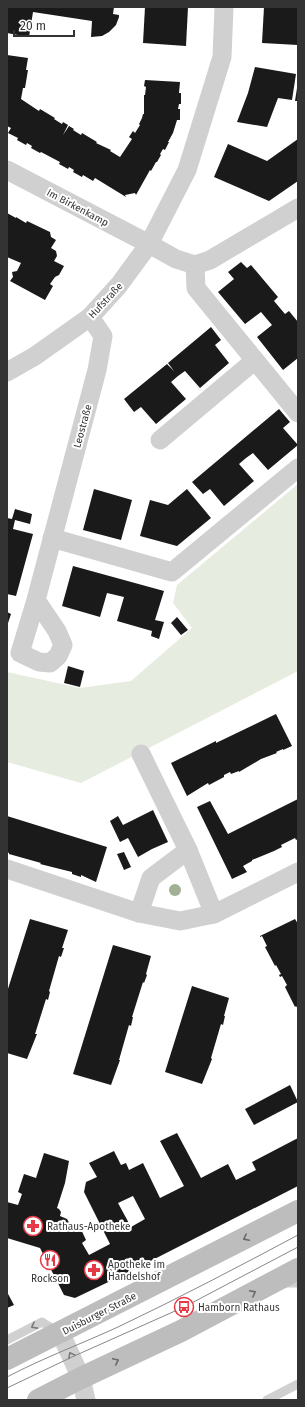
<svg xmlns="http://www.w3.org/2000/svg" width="305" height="1407" viewBox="0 0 305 1407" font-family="'Fira Sans',sans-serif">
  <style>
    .green { fill: #e6ecdf }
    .building { fill: #1a1a1a; fill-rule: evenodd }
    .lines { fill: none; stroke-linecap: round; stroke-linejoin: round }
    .service { stroke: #d0d0d0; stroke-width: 9 }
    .minor { stroke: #d0d0d0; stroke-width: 19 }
    .secondary { stroke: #bdbdbd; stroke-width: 22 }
    .tram { stroke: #888; stroke-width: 1 }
    .tree { fill: #a2b095 }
    .oneway { stroke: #6a6a6a }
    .oneway2 { stroke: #7a7a7a }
    .labels { text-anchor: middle; stroke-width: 4; stroke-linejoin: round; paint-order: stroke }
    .street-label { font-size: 10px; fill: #333; stroke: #fff }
    .poi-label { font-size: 10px; fill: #333; stroke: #fff; text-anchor: start }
  </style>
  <rect width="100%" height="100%" fill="#fff"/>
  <!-- green -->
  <polygon class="green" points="298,484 298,671 81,783 7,762 7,672 80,688 131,681 192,628 173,603 177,585"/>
  <!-- building -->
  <g class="building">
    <polygon points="7,7 114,7 113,14 119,15 119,17 116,25 109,32 102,36 91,37 92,21 33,12 29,37 7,33"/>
    <polygon points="145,7 188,7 186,46 143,43"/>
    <polygon points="264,7 298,7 298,45 262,43"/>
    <polygon points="7,55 28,58 26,70 28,70 25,88 23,88 21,99 39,111 40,109 55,118 54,119 62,124 63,122 68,125 63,135 69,126 74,129 73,130 81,135 82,133 97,142 96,143 111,150 110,151 120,157 132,139 129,137 133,131 135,133 140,125 139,124 142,118 143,114 144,114 144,95 145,95 146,87 144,86 145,80 180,82 179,93 181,93 181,104 179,104 178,109 180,109 180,120 177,120 173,133 168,142 169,142 165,150 163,149 160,154 161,155 157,162 156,162 151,171 150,170 136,195 135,193 125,195 126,197 95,178 93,181 83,175 82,177 73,172 74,170 69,167 68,169 59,164 60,162 41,152 40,153 31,148 32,146 27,143 26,145 17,140 18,138 8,133 11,128 7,126"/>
    <polygon points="255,67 296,74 292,100 278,98 267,127 237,122 248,93"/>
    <polygon points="297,88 298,88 298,101 295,101"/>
    <polygon points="298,139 298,181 269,201 214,177 228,144 267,161"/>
    <polygon points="7,213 16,218 16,217 26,223 27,221 50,232 51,237 56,240 51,248 56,251 57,256 54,261 64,266 59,275 55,277 50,284 53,286 45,300 10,281 13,277 12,272 17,271 21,263 7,257"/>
    <polygon points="241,262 247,268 251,265 278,297 274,301 285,314 289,311 298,322 298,358 283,370 257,337 272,325 266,318 261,312 245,324 218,292 234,279 228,272"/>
    <polygon points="211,327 221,340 215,345 229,363 200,388 185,371 178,376 171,382 186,399 156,424 141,407 134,412 124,399 167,364 174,371 168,363"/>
    <polygon points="279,409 290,422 283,428 298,445 268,470 253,453 246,458 239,464 254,481 224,506 210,489 203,494 192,482"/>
    <polygon points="94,489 132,500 121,540 83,530"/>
    <polygon points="187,489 211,518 177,546 140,536 150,500 168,505"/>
    <polygon points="15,509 32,514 30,524 15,520 13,529 33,534 16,596 7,594 7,518 12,519"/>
    <polygon points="73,566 164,591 155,620 164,622 159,639 151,636 152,631 117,621 124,597 107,593 100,617 62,606"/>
    <polygon points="7,612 11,614 7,626"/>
    <polygon points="177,617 188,630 181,635 171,623"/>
    <polygon points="68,666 84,671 80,687 64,683"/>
    <polygon points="276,714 292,746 283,750 283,749 276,752 277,753 261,759 239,772 239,771 231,774 230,772 224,775 224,777 209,785 208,783 187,796 171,763 216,741 216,743"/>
    <polygon points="298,799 298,839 296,840 295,838 281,845 282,847 274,851 252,860 252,861 243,866 247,872 232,879 197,807 210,801 228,834"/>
    <polygon points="153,810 168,842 152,849 138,857 128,838 120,842 110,821 118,816 123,825"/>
    <polygon points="7,816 107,847 96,882 81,875 81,877 72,874 72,872 40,864 41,863 9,854 9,853 7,852"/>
    <polygon points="124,852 131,867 124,870 117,854"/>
    <polygon points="30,919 68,930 62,948 64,948 61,957 59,956 49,991 50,992 48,1000 46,999 35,1034 37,1034 27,1059 7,1053 7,992"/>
    <polygon points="295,919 298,924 298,1009 296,1006 295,1007 285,987 287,985 282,976 280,977 279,975 281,974 276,965 275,966 265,947 267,946 262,936 260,937 260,936"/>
    <polygon points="113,945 151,956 146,974 147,975 144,983 143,982 132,1017 133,1017 131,1026 129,1025 119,1060 120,1060 111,1085 73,1074"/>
    <polygon points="192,986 229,998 224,1016 225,1016 223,1025 221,1024 211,1058 212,1059 202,1084 165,1072"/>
    <polygon points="290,1085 298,1102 254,1125 245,1109"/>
    <path d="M177,1133L201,1178L228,1164L236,1180L256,1170L252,1162L298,1138V1186L125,1274L75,1298L64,1295L40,1248L7,1238V1202L18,1205L22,1194L18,1192L24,1174L36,1178L44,1153L69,1161L65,1183L57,1208L59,1209L61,1212L60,1216L67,1219L72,1228L79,1225L86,1240L82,1243L89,1255L110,1244L84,1192L86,1182L97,1177L89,1163L114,1151L121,1165L126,1163L129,1170L143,1163L160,1198L184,1186L160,1141ZM133,1196L145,1219L131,1227L118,1203Z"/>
    <polygon points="7,1292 14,1305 7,1308"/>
  </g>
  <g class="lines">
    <!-- service -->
    <g class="service">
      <polyline points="283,1283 298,1283"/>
      <polyline points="7,1340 42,1322 58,1332"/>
      <polyline points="267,1400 298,1384"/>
    </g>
    <!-- minor -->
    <g class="minor">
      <polyline points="7,170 149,244 176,259 195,265 210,260 298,208"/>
      <polyline points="195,265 196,288 298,413"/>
      <polyline points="7,372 35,356 90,317 119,285 149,244 187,170 222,57 224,7"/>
      <polyline points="160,440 254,361"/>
      <polyline points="52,538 172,572 298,468"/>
      <polyline points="36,600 57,631 63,645 58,656 50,663 39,662 20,653 36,600 97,370 103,336 90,317"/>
      <polyline points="141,754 188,850 214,914"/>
      <polyline points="7,869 139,913 180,921 214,914 298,872"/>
      <polyline points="139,913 151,878 188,850"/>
      <polyline points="60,1332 81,1378 86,1400"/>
    </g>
    <!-- secondary -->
    <g class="secondary">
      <polyline points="7,1359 298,1211"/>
      <polyline points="38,1400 81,1378 181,1331 298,1269"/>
    </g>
    <!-- tram -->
    <g class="tram">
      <path d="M7,1377C43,1358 81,1344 118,1327C179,1298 238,1267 298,1235"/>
      <polyline points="7,1388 72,1357 184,1307 298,1247"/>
    </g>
  </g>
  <!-- trees -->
  <circle class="tree" cx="175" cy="890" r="6"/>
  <!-- one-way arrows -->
  <defs><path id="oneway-chevron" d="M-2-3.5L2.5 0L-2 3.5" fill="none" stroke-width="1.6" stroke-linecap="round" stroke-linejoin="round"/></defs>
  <g class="oneway">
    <use href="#oneway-chevron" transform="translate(246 1238) rotate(153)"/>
    <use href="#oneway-chevron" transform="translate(253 1293) rotate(-27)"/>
    <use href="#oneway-chevron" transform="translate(116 1361) rotate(-25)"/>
  </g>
  <g class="oneway2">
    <use href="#oneway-chevron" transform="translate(34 1326) rotate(152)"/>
    <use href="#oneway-chevron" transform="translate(71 1355) rotate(-118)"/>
  </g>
  <!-- icons -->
  <defs>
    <symbol id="pharmacy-ring" viewBox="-11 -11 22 22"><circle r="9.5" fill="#fff" stroke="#e63946" stroke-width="1.5"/><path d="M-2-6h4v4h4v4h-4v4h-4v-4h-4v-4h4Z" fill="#e63946"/></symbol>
    <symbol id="restaurant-ring" viewBox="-11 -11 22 22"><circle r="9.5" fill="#fff" stroke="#e63946" stroke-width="1.5"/><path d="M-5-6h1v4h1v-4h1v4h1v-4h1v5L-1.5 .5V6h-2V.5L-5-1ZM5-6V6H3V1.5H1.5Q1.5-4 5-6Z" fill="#e63946"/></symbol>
    <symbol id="bus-ring" viewBox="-11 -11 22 22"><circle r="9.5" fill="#fff" stroke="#e63946" stroke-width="1.5"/><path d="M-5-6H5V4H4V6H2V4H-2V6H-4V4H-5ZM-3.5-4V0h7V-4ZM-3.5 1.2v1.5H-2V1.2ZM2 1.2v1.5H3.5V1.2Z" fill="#e63946"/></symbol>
  </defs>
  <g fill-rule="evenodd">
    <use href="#pharmacy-ring" x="22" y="1215" width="22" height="22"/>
    <use href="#restaurant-ring" x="39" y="1249" width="22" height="22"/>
    <use href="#pharmacy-ring" x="83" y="1259" width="22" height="22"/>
    <use href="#bus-ring" x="173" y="1296" width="22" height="22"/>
  </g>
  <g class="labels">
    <!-- street labels -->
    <g class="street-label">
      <text transform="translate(78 207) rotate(28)" y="4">Im Birkenkamp</text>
      <text transform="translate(105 300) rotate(-47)" y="4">Hufstraße</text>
      <text transform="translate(82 426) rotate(-75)" y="4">Leostraße</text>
      <text transform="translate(99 1313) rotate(-27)" y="4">Duisburger Straße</text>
    </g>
    <!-- poi labels -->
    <g class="poi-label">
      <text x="47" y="1230">Rathaus-Apotheke</text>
      <text x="108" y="1268">Apotheke im<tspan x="108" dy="12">Handelshof</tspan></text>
      <text x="50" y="1282" text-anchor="middle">Rockson</text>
      <text x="198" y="1311">Hamborn Rathaus</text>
    </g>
  </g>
  <!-- border -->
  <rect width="305" height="1407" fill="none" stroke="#333333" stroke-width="16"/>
  <!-- scale -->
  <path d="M14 30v6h60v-6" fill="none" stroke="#333333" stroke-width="2"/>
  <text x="20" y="30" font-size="12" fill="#333333" stroke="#ffffff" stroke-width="3" paint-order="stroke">20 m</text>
</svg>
